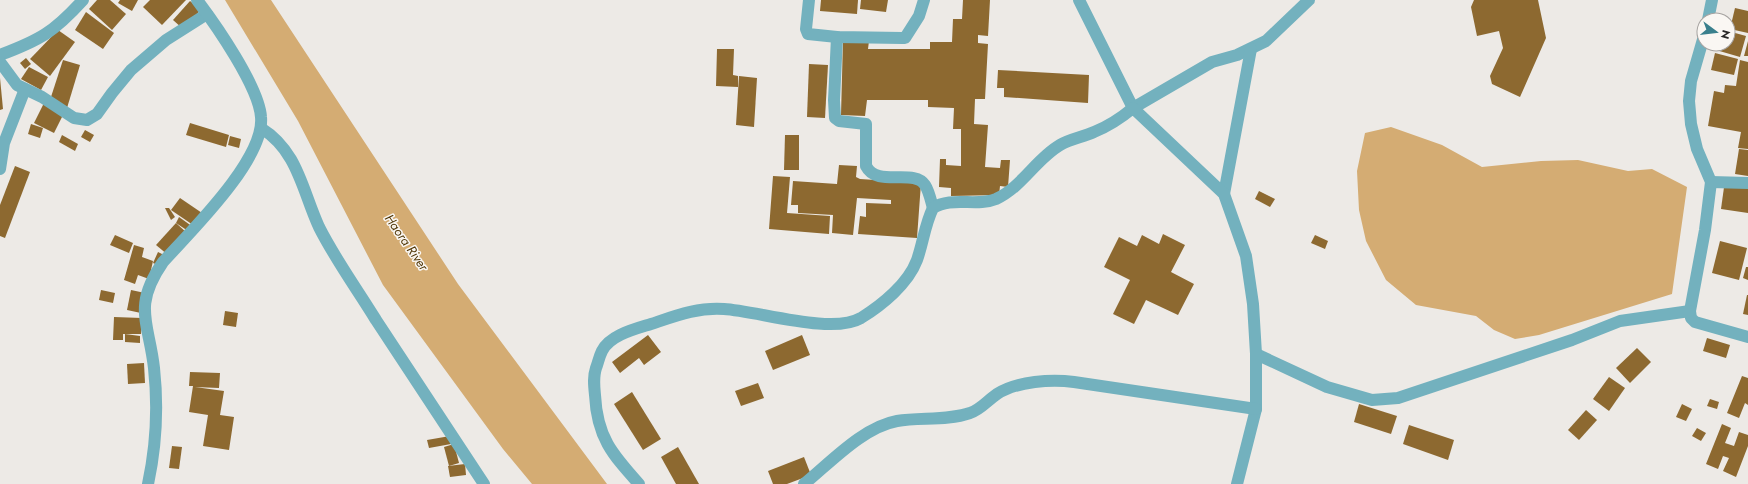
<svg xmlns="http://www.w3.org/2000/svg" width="1748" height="484" viewBox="0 0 1748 484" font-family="Jost,sans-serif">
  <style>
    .water { fill: #d4ac73 }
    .building { fill: #8d6930 }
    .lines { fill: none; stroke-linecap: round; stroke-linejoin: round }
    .minor { stroke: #73b1be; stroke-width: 12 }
    .labels { text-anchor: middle; stroke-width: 3; stroke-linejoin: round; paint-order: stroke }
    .water-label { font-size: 13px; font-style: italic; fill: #513707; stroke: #faf7f3 }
  </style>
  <rect width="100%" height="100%" fill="#edeae6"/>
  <!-- water -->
  <g class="water">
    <polygon points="225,0 271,0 458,284 607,484 532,484 503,449 383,285 298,121"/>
    <polygon points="1391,127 1442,145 1482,167 1541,161 1578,160 1628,171 1652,169 1687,187 1672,294 1539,335 1515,339 1494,330 1476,316 1416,305 1386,280 1366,241 1359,210 1357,171 1365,133"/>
  </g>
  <!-- building -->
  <g class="building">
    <polygon points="97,0 110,0 126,14 112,30 89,9"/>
    <polygon points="120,0 138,0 132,11 118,3"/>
    <polygon points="150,0 186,0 162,25 143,7"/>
    <polygon points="821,0 858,0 857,14 820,11"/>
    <polygon points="861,0 888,0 886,12 860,9"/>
    <polygon points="963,0 990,0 988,36 978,35 978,43 988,44 985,99 975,99 974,124 988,125 985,167 1000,168 1001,160 1010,160 1008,187 1000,186 999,195 951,196 951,188 939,187 940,159 946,159 946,165 961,166 961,129 953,129 954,108 928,107 928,100 867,100 865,116 841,115 843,39 869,41 868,49 930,49 930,42 952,42 953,19 962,19"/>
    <polygon points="1474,0 1538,0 1546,38 1520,97 1492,84 1490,76 1503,48 1499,31 1477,36 1471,7"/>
    <polygon points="190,1 201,10 182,28 173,20"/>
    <polygon points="1735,8 1748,11 1748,33 1730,29"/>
    <polygon points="86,12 114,33 103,49 75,30"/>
    <polygon points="58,30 75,42 50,76 30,59"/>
    <polygon points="1728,31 1746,36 1740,57 1716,50 1718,44 1728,44"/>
    <polygon points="1748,41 1748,56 1744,56"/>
    <polygon points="717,49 734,49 733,75 738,76 738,87 716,86"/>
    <polygon points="1715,53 1738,59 1734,75 1711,70"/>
    <polygon points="26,58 31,64 25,69 20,63"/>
    <polygon points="63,60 80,65 67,108 50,100"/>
    <polygon points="1740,60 1748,62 1748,149 1738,148 1741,132 1708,126 1714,91 1724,93 1725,85 1736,86"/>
    <polygon points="809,64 828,65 825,118 807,117"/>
    <polygon points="29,67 48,77 41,90 21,79"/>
    <polygon points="998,70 1089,75 1088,103 1004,97 1004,88 997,88"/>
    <polygon points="739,76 757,78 754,127 736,125"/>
    <polygon points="0,78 3,109 0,110"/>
    <polygon points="45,101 63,115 54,133 34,123"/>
    <polygon points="190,123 229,135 226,147 186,135"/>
    <polygon points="31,124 43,128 40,138 28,134"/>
    <polygon points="85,130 94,135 90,142 81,137"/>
    <polygon points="62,135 78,144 75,151 59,142"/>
    <polygon points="785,135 799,135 799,170 784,170"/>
    <polygon points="230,136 241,139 239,148 228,145"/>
    <polygon points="1739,149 1748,150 1748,176 1735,174"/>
    <polygon points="839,165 857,166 856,177 860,179 921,183 917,238 858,234 860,216 866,217 866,203 891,204 891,200 857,198 853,235 832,233 833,215 798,213 798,205 791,205 793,181 837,184"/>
    <polygon points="15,166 30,172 5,238 0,236 0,205"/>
    <polygon points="773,176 790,177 787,213 830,216 829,234 769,229"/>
    <polygon points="1725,180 1748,186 1748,213 1721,209"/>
    <polygon points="1259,191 1275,199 1270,207 1255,199"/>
    <polygon points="180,198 202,213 193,225 171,210"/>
    <polygon points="165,208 169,208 175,217 171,220"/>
    <polygon points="179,217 193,227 188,231 176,223"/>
    <polygon points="176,223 187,233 168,255 156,245"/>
    <polygon points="1163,234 1185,245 1171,272 1194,284 1178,315 1146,300 1134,324 1113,314 1130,280 1104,267 1119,237 1137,246 1142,235 1159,244"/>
    <polygon points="115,235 133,243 129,253 110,245"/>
    <polygon points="1315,235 1328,241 1325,249 1311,243"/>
    <polygon points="1720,241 1747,248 1739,280 1712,273"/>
    <polygon points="134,245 144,248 142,257 153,261 149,279 138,275 135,284 124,280"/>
    <polygon points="158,252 164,255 160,266 153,263"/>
    <polygon points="1746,267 1748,267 1748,280 1743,278"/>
    <polygon points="101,290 115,293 113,303 99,300"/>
    <polygon points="131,290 145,293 141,313 127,310"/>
    <polygon points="1747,295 1748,295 1748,315 1743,314"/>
    <polygon points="225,311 238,313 236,327 223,325"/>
    <polygon points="114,317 142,318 141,334 123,334 123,340 113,340"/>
    <polygon points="125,334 140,336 140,343 125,342"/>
    <polygon points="648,335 661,352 644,365 639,358 620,373 612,362"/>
    <polygon points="802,335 810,355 773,370 765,351"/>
    <polygon points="1707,338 1730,345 1726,358 1703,351"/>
    <polygon points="1637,348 1651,362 1630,383 1616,368"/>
    <polygon points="144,363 145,383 128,384 127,364"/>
    <polygon points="190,372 220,373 219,388 195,387 224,391 220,415 234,417 229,450 203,446 208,415 189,412 193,386 189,386"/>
    <polygon points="1742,376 1748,378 1748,405 1745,403 1739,418 1727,413"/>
    <polygon points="1609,377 1625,388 1609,411 1593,399"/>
    <polygon points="758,383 764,398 741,406 735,391"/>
    <polygon points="632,392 661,439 643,450 614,404"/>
    <polygon points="1710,399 1719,402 1717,409 1707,406"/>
    <polygon points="1359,404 1397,416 1391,434 1354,422"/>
    <polygon points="1682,404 1692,409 1686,421 1676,417"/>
    <polygon points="1586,410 1597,420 1579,440 1568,430"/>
    <polygon points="1722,424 1731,428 1725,443 1734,446 1739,432 1748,435 1748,446 1736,477 1723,471 1729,458 1723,456 1718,469 1706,464"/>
    <polygon points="1409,425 1454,440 1448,460 1403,444"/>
    <polygon points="1697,428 1706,433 1701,441 1692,436"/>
    <polygon points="450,436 451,444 429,448 427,440"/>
    <polygon points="454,444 459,463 449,466 444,447"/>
    <polygon points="172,446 182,447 179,469 169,468"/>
    <polygon points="678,447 699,484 676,484 661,457"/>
    <polygon points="804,457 811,475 787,484 773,484 768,471"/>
    <polygon points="465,464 466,475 450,477 448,466"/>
  </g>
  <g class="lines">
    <!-- minor -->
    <g class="minor">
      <polyline points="809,0 806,29 808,34 837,37 902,38 905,38 919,16 924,0"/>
      <polyline points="1079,0 1133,108 1212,62 1237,55 1266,41 1309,0"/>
      <polyline points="1708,20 1712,0"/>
      <polyline points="1704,36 1691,81 1689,101 1691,124 1697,149 1711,182 1705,230 1690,311 1691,318 1695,322 1748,337"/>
      <path d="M837,37L834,100L835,118L839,121L866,124V166C877,188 914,168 925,185C929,191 931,201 933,208"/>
      <path d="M0,55C40,40 54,32 83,0"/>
      <polyline points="0,62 17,85 42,97 74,118 87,120 97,114 112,93 131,70 166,40 207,14"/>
      <path d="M261,128C298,151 302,190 319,227C335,259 357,289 376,320C412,375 448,429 484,484"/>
      <polyline points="0,169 4,143 25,89"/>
      <polyline points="1711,182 1748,183"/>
      <polyline points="1224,194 1251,49"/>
      <polyline points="1256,354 1327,387 1372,400 1398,398 1572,340 1620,321 1690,311"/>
      <path d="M148,484C156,447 158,405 154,368C149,322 132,307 163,262C191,231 265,159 261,117C259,87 216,25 197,0"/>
      <path d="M639,484C612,454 597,437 595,395C594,385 593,377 596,368C598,363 599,357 602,351C610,335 635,329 651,324C675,316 698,307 724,309C758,311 832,335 861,318C882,305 908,284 917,260C923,243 925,224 933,208C951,196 977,207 996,199C1022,187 1036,159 1060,145C1070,139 1083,137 1094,132C1109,126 1121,118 1133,108L1224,194L1246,256L1253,304L1256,354V409L1237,484"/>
      <path d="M804,484C830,463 863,427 897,421C920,417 947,421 970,413C980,410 988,400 997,394C1017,381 1052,379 1074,382L1256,409"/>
    </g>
  </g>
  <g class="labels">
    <!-- water labels -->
    <g class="water-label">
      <text transform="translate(407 242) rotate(55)" y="5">Haora River</text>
    </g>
  </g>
  <!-- north arrow -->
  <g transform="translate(1716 32) rotate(105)"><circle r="19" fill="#faf7f3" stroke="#a6a3a1"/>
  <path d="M0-3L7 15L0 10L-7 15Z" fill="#3a808d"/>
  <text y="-6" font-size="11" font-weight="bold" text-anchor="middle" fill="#272625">N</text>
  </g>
</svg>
